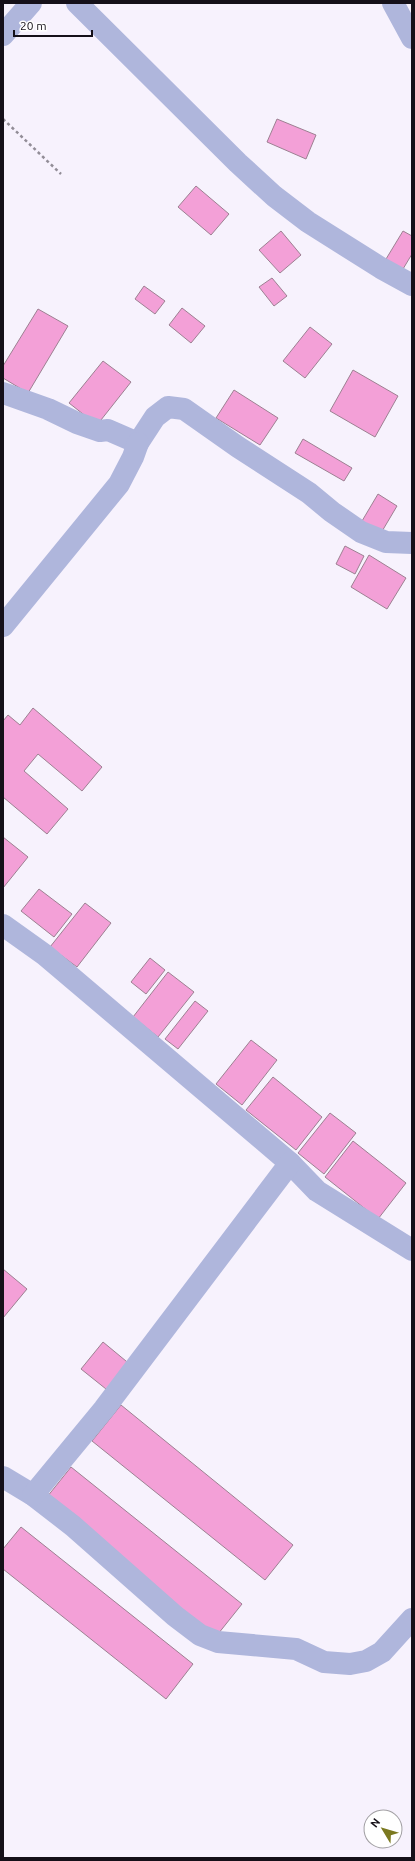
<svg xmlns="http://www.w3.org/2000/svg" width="415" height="1861" viewBox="0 0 415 1861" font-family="Ubuntu,sans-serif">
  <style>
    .building { fill: #f3a0d7; stroke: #9d8092 }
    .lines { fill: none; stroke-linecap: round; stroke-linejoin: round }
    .path { stroke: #928d97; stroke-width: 2.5; stroke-dasharray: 3 3; stroke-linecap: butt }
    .minor { stroke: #afb6dc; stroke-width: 22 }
  </style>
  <rect width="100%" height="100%" fill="#f7f2fd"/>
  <!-- building -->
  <g class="building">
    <polygon points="277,119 316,135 306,159 267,142"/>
    <polygon points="196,186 229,214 211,235 178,207"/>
    <polygon points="281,231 301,255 280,273 259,250"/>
    <polygon points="403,231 412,236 412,254 400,274 383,264"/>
    <polygon points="272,278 287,296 274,306 259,287"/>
    <polygon points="144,286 165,301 155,314 135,299"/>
    <polygon points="182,308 205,326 191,343 169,325"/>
    <polygon points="38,309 68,326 28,393 3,378 3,366"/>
    <polygon points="310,327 332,344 305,378 283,361"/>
    <polygon points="103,361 131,382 97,425 69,403"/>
    <polygon points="353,370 398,396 375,437 330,411"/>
    <polygon points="234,390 278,418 260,445 216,418"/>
    <polygon points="303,439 352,468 344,481 295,453"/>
    <polygon points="378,494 397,506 381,533 362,521"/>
    <polygon points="345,546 364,556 355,574 336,564"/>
    <polygon points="369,555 406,578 387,609 351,587"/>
    <polygon points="33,708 102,767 82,791 38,754 24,771 68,809 47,834 3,797 3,721 8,715 20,725"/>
    <polygon points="3,837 28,857 3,888"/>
    <polygon points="39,889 72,914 54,937 21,911"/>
    <polygon points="85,903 111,923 77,967 50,947"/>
    <polygon points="150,958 165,970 146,994 131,982"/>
    <polygon points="168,972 194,992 158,1037 133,1017"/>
    <polygon points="195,1001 208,1011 178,1049 165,1039"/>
    <polygon points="251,1040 277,1060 242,1105 216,1084"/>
    <polygon points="273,1077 322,1117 296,1150 246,1110"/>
    <polygon points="330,1113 356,1133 324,1174 298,1153"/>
    <polygon points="353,1141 406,1183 378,1219 325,1177"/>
    <polygon points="3,1269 27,1289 3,1318"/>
    <polygon points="103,1342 132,1366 111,1393 81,1369"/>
    <polygon points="121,1405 293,1545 265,1580 92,1441"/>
    <polygon points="71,1467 242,1604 214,1639 43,1502"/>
    <polygon points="21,1527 193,1664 166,1699 3,1569 3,1549"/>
  </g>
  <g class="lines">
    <!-- path -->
    <polyline class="path" points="3,119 61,174"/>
    <!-- minor -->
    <g class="minor">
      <polyline points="77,3 238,163 274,196 308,222 381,268 412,285"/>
      <polyline points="393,3 412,38"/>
      <polyline points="3,35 31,3"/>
      <polyline points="3,393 48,409 77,423 100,431 108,430 138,443 155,417 168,407 184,409 238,447 309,493 332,512 361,532 386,542 412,543"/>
      <polyline points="3,626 119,484 133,457 138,443"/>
      <polyline points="3,925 45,955 290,1163 317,1191 412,1250"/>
      <polyline points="3,1477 33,1495 73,1526 175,1616 200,1635 218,1642 296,1649 324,1662 350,1664 366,1661 382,1652 412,1619"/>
      <polyline points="33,1495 104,1409 290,1163"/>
    </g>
  </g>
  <!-- border -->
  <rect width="415" height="1861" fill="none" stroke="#151019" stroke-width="8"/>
  <!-- north arrow -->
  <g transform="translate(383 1829) rotate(308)"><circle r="19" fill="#ffffff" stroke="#a19fa3"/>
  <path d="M0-3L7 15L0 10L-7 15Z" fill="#7b7920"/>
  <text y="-6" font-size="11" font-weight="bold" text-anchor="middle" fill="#151019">N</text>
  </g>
  <!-- scale -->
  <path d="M14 30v6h78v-6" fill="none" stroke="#151019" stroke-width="2"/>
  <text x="20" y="30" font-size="12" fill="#151019" stroke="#ffffff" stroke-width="3" paint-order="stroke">20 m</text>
</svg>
